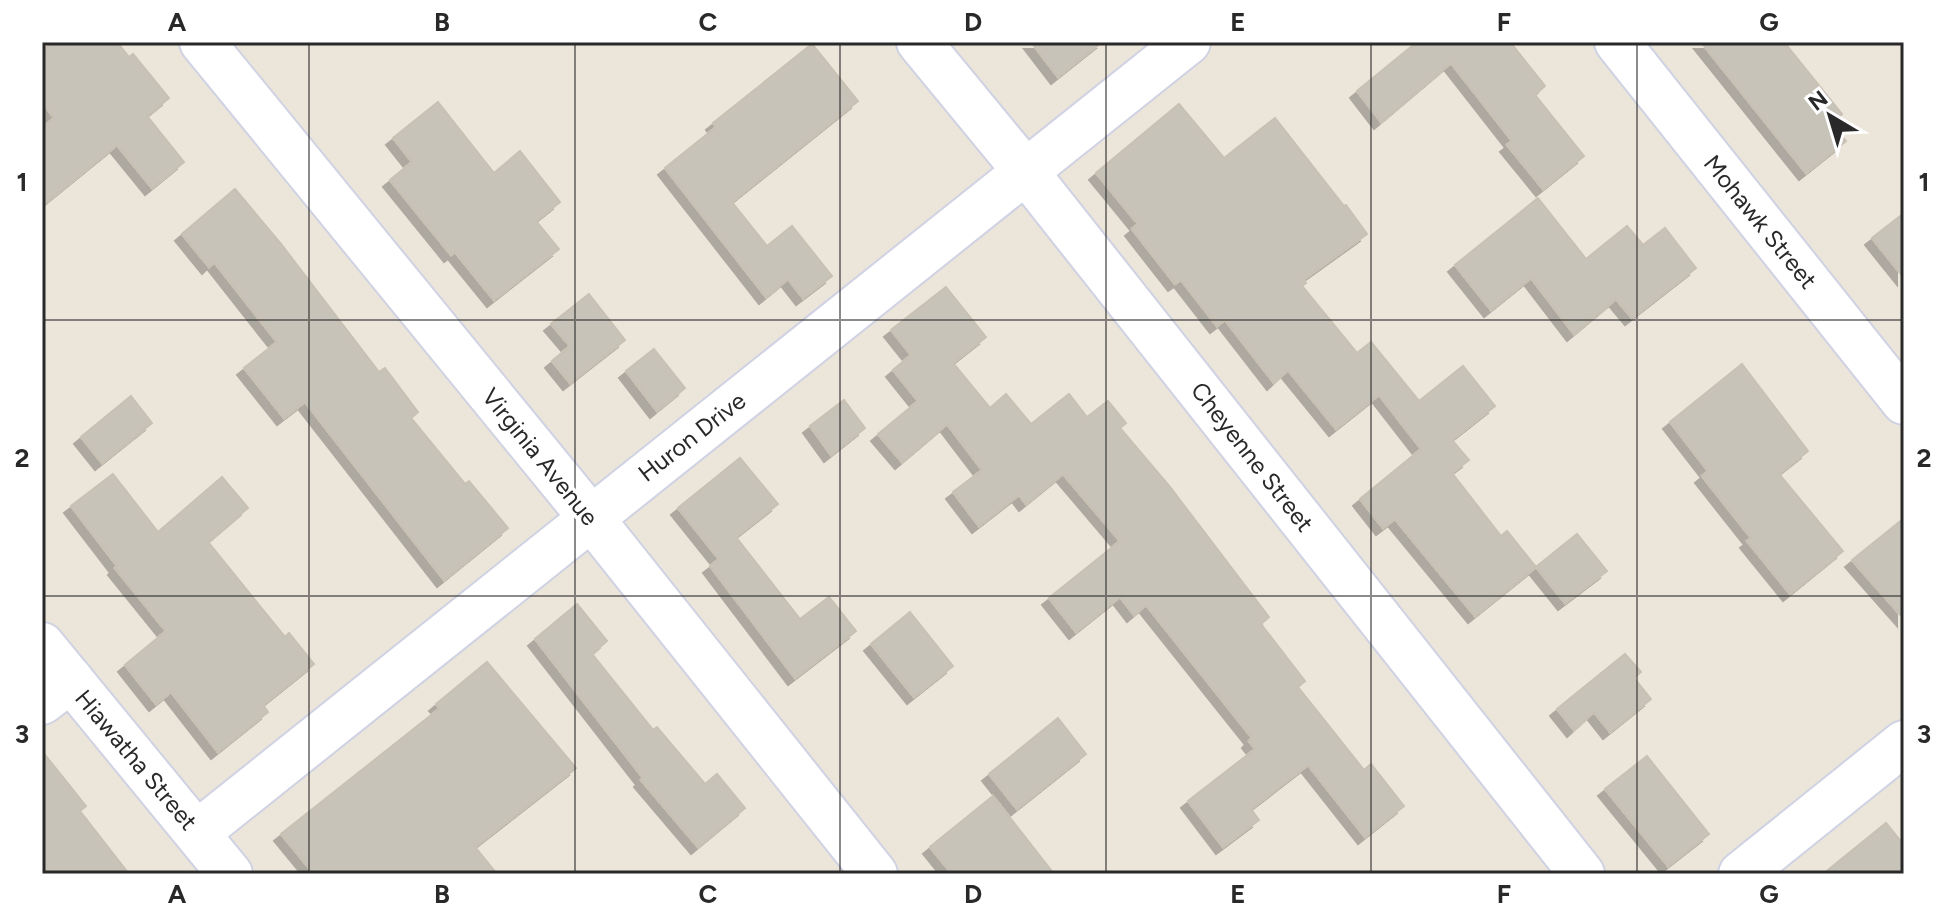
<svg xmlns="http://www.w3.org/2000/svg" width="1946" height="916" viewBox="0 0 1946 916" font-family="Figtree,sans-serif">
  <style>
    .building { fill: #c7c3b9; stroke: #c8c1b3; stroke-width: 2; filter: url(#shadow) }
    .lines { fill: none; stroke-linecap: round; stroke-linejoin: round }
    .minor-casing { stroke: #cfd2e3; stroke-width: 48 }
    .minor { stroke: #fff; stroke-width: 44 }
    .grid { fill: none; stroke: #292929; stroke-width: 2; stroke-opacity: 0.55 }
    .labels { text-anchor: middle; stroke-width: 7; stroke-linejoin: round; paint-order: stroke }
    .street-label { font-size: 24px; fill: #292929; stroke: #fff }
    .neatline { fill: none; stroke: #292929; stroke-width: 3 }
    .grid-label { font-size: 26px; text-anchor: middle; font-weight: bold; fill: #292929 }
  </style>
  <defs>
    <filter id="shadow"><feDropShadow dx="-7" dy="7" stdDeviation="0" flood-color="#0004"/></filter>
  </defs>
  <rect width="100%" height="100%" fill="#ece5da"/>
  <!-- building -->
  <g class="building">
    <polygon points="53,42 117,42 129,57 133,54 169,98 147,116 184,162 152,188 117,145 42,206 42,128 54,118 42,102 42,51"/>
    <polygon points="1031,42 1102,42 1058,77"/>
    <polygon points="1417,42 1510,42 1545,86 1535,95 1584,156 1543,189 1507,145 1512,141 1451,63 1381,122 1357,91"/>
    <polygon points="1701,42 1784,42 1842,114 1831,123 1846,141 1806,173"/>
    <polygon points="812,44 858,101 732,202 767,246 792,226 832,276 803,298 788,279 766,297 665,168 716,127 713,123"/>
    <polygon points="438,102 494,173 520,151 560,202 536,221 559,249 494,300 455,252 451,255 390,180 412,162 393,138"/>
    <polygon points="1179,104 1224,158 1275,118 1344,206 1346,205 1367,234 1303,280 1306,283 1302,286 1357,353 1371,342 1419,401 1463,366 1495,406 1452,440 1469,460 1452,473 1501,536 1507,531 1536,567 1475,616 1395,519 1383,528 1360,499 1421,449 1379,395 1336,429 1288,370 1274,383 1225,320 1217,326 1181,280 1175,284 1132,229 1138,224 1096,173"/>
    <polygon points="235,189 281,244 379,372 385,368 418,412 411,418 465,484 469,481 508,528 444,580 305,402 284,418 244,368 277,342 214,262 209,267 182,234"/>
    <polygon points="1538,198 1586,259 1627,226 1643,245 1665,228 1696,268 1632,318 1616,299 1574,334 1531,278 1491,310 1455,265"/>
    <polygon points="1904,213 1904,278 1872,238"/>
    <polygon points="946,287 986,337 953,363 990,408 1006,394 1031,424 1069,394 1087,417 1108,401 1126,423 1120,428 1170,487 1269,617 1261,624 1305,681 1298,687 1364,770 1371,764 1404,806 1365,837 1308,765 1251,809 1259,820 1223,847 1188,801 1255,749 1249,741 1252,738 1146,605 1134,615 1120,597 1076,632 1049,598 1120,541 1063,474 1026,504 1019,495 979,526 953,492 982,470 947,424 902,462 878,434 918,401 893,370 911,355 891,330"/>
    <polygon points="589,294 625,340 570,383 552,361 570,346 551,324"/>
    <polygon points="654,349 685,388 657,411 626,371"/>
    <polygon points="1742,364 1808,451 1779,474 1843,551 1790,594 1747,541 1751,538 1702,476 1708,471 1670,422"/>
    <polygon points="131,396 152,423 102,463 81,437"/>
    <polygon points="844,400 865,428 831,455 810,426"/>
    <polygon points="740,458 778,504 736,537 800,619 829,597 856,631 795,678 710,566 719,559 678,508"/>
    <polygon points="113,474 158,532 222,477 248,508 208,542 285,637 289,633 314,664 263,705 268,712 218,752 171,692 156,704 125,665 166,631 115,568 117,566 71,506"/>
    <polygon points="1904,518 1904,619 1852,560"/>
    <polygon points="1577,534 1607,571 1565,603 1536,567"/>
    <polygon points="577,604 607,641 592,654 653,730 657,727 705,784 717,774 745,808 698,847 641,780 643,778 535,639"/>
    <polygon points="910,612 953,666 914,697 871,644"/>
    <polygon points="1625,654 1641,672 1634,678 1651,699 1610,732 1594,712 1574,730 1557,709"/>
    <polygon points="487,662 576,768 475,847 497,874 314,874 281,834 440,708 436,704"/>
    <polygon points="1058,718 1086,754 1017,809 989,774"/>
    <polygon points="42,751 86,806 80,811 129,874 42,874"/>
    <polygon points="1647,756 1709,834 1668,866 1605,789"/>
    <polygon points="993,796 1054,874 952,874 930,847"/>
    <polygon points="1886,823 1904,845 1904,874 1823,874"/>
  </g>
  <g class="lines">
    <defs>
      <g id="minor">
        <polyline points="202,42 591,518 875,874"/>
        <polyline points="919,42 1026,172 1582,874"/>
        <polyline points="1617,42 1904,402"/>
        <polyline points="42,645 230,874"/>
        <polyline points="42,702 71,680"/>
        <polyline points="197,833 1188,42"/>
        <polyline points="1741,874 1904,743"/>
      </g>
    </defs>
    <!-- minor casing -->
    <use href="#minor" class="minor-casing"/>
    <!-- minor -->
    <use href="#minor" class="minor"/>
  </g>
  <!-- grid -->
  <path class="grid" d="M309,42V874M575,42V874M840,42V874M1106,42V874M1371,42V874M1637,42V874M42,320H1904M42,596H1904"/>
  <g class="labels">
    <!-- street labels -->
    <g class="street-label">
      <text transform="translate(1760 222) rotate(51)" y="8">Mohawk Street</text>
      <text transform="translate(692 437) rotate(-38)" y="8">Huron Drive</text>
      <text transform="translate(540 457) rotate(51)" y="8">Virginia Avenue</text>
      <text transform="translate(1252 457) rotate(52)" y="8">Cheyenne Street</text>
      <text transform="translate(136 760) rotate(50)" y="8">Hiawatha Street</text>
    </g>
  </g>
  <!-- border -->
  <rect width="1946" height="916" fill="none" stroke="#ffffff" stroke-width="88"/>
  <!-- north arrow -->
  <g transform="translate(1830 116) rotate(322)" stroke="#ffffff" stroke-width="6" paint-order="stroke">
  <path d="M0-6L14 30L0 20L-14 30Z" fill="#292929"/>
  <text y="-12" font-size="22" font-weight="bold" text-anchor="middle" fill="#292929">N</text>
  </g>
  <rect x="44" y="44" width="1858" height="828" class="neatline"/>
  <g class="grid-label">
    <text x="177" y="31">A</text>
    <text x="442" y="31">B</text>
    <text x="708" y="31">C</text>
    <text x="973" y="31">D</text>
    <text x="1238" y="31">E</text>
    <text x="1504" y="31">F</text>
    <text x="1769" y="31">G</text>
    <text x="22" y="191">1</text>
    <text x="1924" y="191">1</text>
    <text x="22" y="467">2</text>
    <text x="1924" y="467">2</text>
    <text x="22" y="743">3</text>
    <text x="1924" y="743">3</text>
    <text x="177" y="903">A</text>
    <text x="442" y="903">B</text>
    <text x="708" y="903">C</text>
    <text x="973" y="903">D</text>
    <text x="1238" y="903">E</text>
    <text x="1504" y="903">F</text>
    <text x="1769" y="903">G</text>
  </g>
</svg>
